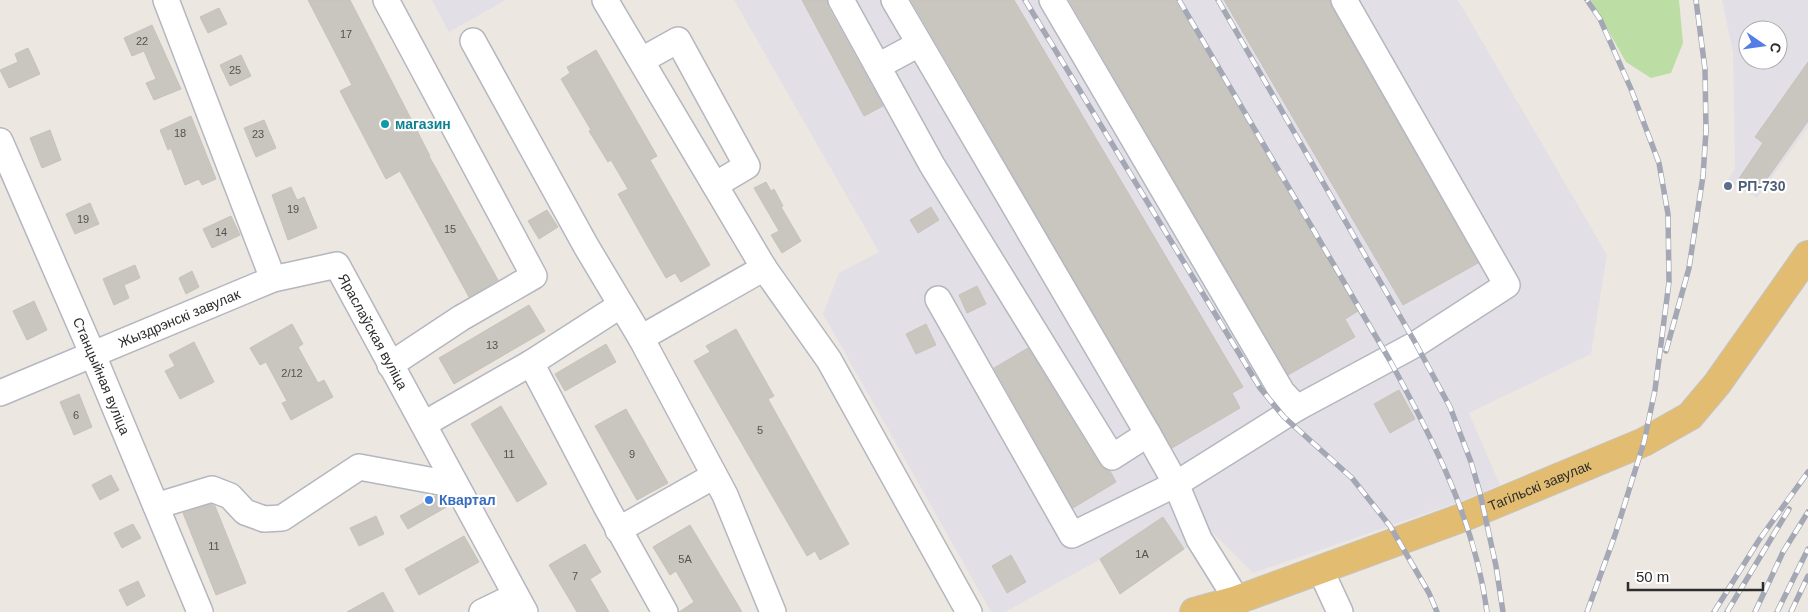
<svg xmlns="http://www.w3.org/2000/svg" width="1808" height="612" viewBox="0 0 1808 612" font-family="Arial,sans-serif">
  <style>
    .industrial { fill: #e2e0e6; fill-rule: evenodd }
    .green { fill: #bcdda4 }
    .building { fill: #c9c5bf; stroke: #c8c2bb }
    .lines { fill: none; stroke-linecap: round; stroke-linejoin: round }
    .minor-casing { stroke: #b4b7bf; stroke-width: 28 }
    .major-casing { stroke: #c4c4c4; stroke-width: 30 }
    .minor { stroke: #fff; stroke-width: 25 }
    .major { stroke: #e2bd71; stroke-width: 28 }
    .rail-casing { stroke: #a4a8b5; stroke-width: 5.5 }
    .rail { stroke: #fff; stroke-width: 4; stroke-dasharray: 11; stroke-linecap: butt }
    .culture-dot { fill: #0f9aa8; stroke: #fff; stroke-width: 2 }
    .service-dot { fill: #5c6f8a; stroke: #fff; stroke-width: 2 }
    .shop-dot { fill: #3f7fe0; stroke: #fff; stroke-width: 2 }
    .labels { text-anchor: middle; stroke-width: 4.5; stroke-linejoin: round; paint-order: stroke }
    .number-label { font-size: 11px; fill: #545352 }
    .culture-label { font-size: 14px; font-weight: bold; fill: #0d838f; stroke: #fff; text-anchor: start }
    .service-label { font-size: 14px; font-weight: bold; fill: #4e5e75; stroke: #fff; text-anchor: start }
    .street-label { font-size: 14px; fill: #2d2d2d; stroke: #fff }
    .shop-label { font-size: 14px; font-weight: bold; fill: #366cbe; stroke: #fff; text-anchor: start }
  </style>
  <rect width="100%" height="100%" fill="#ede7e1"/>
  <!-- industrial -->
  <g class="industrial">
    <polygon points="432,0 506,0 449,32"/>
    <polygon points="734,0 1458,0 1607,255 1591,354 1469,413 1500,485 1459,502 1253,573 1211,531 1120,594 1099,560 1005,612 991,612 823,314 839,273 879,252"/>
    <path d="M1722,0H1808V127L1757,198L1727,181L1735,168L1733,53ZM1748,30H1778V60H1748Z"/>
  </g>
  <!-- green -->
  <polygon class="green" points="1591,0 1679,0 1683,43 1671,73 1651,78 1626,62"/>
  <!-- building -->
  <g class="building">
    <polygon points="308,0 350,0 430,156 429,156 498,280 469,297 400,171 386,179 340,91 352,85"/>
    <polygon points="802,0 827,0 828,7 883,106 864,116"/>
    <polygon points="911,0 1014,0 1243,387 1232,393 1240,408 1172,448"/>
    <polygon points="1069,0 1175,0 1358,311 1345,319 1355,337 1288,375"/>
    <polygon points="1224,0 1330,0 1332,7 1478,263 1403,305"/>
    <polygon points="219,8 227,24 208,33 200,17"/>
    <polygon points="152,25 181,89 154,100 146,83 156,79 144,51 132,56 124,38"/>
    <polygon points="28,48 40,74 9,88 0,70 18,62 15,54"/>
    <polygon points="596,50 657,156 650,160 710,265 681,282 675,273 666,278 648,247 618,194 628,189 611,160 608,162 589,131 591,130 561,79 570,73 567,67"/>
    <polygon points="241,55 251,76 230,86 220,65"/>
    <polygon points="1808,62 1808,121 1757,193 1738,180 1763,143 1755,137"/>
    <polygon points="191,116 216,179 202,185 199,179 185,185 171,148 168,150 160,130"/>
    <polygon points="264,120 276,148 256,157 244,128"/>
    <polygon points="50,130 61,160 42,168 30,138"/>
    <polygon points="766,182 771,191 774,189 783,206 781,207 801,241 782,253 771,235 779,231 754,188"/>
    <polygon points="291,187 297,200 304,197 317,228 288,240 272,195"/>
    <polygon points="90,203 99,224 75,234 66,214"/>
    <polygon points="931,207 939,220 918,233 910,220"/>
    <polygon points="547,210 558,227 539,239 528,221"/>
    <polygon points="231,216 240,235 212,248 203,229"/>
    <polygon points="135,265 140,278 124,285 129,298 114,305 103,279"/>
    <polygon points="192,271 199,287 186,294 179,278"/>
    <polygon points="977,286 986,304 967,313 959,295"/>
    <polygon points="34,301 47,330 27,340 13,311"/>
    <polygon points="529,305 545,331 454,384 439,358"/>
    <polygon points="292,324 303,344 298,347 318,383 324,380 333,397 291,420 282,403 287,401 266,362 260,365 250,348"/>
    <polygon points="926,324 936,345 916,354 906,334"/>
    <polygon points="736,329 774,396 768,399 849,544 820,560 815,551 807,556 694,361 710,352 706,346"/>
    <polygon points="194,342 214,382 180,399 165,371 175,366 169,355"/>
    <polygon points="606,344 616,362 565,391 555,374"/>
    <polygon points="1028,348 1100,465 1105,469 1110,471 1116,482 1073,508 994,368"/>
    <polygon points="1399,390 1415,419 1390,433 1374,404"/>
    <polygon points="79,394 92,427 74,435 60,402"/>
    <polygon points="501,406 547,484 517,502 471,424"/>
    <polygon points="626,409 668,483 637,500 595,426"/>
    <polygon points="111,475 119,490 100,500 92,485"/>
    <polygon points="436,496 446,498 450,505 408,529 400,516"/>
    <polygon points="211,504 215,506 246,583 216,595 183,513"/>
    <polygon points="376,516 384,534 359,546 350,528"/>
    <polygon points="1163,517 1184,549 1120,594 1100,559"/>
    <polygon points="133,524 141,538 122,548 114,533"/>
    <polygon points="690,525 742,612 679,612 694,602 676,571 670,575 653,547"/>
    <polygon points="464,536 479,562 419,595 405,569"/>
    <polygon points="585,544 601,572 590,579 609,612 577,612 549,565"/>
    <polygon points="1011,555 1026,582 1007,593 992,566"/>
    <polygon points="138,581 145,596 127,606 119,590"/>
    <polygon points="383,592 394,612 347,612"/>
  </g>
  <g class="lines">
    <defs>
      <g id="minor">
        <path id="s1" d="M166,0L273,279L337,265L525,612"/>
        <polyline points="386,0 534,276 461,318 390,365"/>
        <polyline points="605,0 764,268 829,360 969,612"/>
        <polyline points="841,0 932,165 1112,457 1148,434 894,0"/>
        <polyline points="1052,0 1282,392 1297,408"/>
        <polyline points="473,41 586,246 641,338 725,495 773,612"/>
        <polyline points="642,60 678,40 747,166 715,185"/>
        <polyline points="878,66 919,44"/>
        <path id="s2" d="M0,141L93,355L200,612"/>
        <polyline points="938,299 1072,535 1176,484 1297,408 1416,344 1507,285 1344,0"/>
        <polyline points="641,338 764,268"/>
        <polyline points="531,363 607,508 665,612"/>
        <path id="s3" d="M0,393L273,279"/>
        <polyline points="424,424 531,363 621,305"/>
        <polyline points="1148,434 1176,484 1199,539 1237,600"/>
        <polyline points="156,506 212,489 230,496 245,512 264,519 282,518 359,467 456,485"/>
        <polyline points="618,530 714,476"/>
        <polyline points="1321,571 1340,612"/>
        <polyline points="482,612 515,596"/>
      </g>
      <g id="major">
        <path id="s4" d="M1194,612L1237,600L1464,517L1644,442L1690,416L1717,384L1808,255"/>
      </g>
    </defs>
    <!-- minor casing -->
    <use href="#minor" class="minor-casing"/>
    <!-- major casing -->
    <use href="#major" class="major-casing"/>
    <!-- minor -->
    <use href="#minor" class="minor"/>
    <!-- major -->
    <use href="#major" class="major"/>
    <defs>
      <g id="rail">
        <polyline points="1025,0 1260,388 1284,417 1352,478 1390,526 1429,593 1437,612"/>
        <path d="M1179,0L1389,359C1433,439 1475,521 1487,612"/>
        <polyline points="1218,0 1416,344 1450,407 1471,462 1480,493 1496,566 1503,612"/>
        <polyline points="1666,351 1689,268 1703,176 1706,131 1705,69 1696,0"/>
        <polyline points="1587,612 1615,535 1644,442 1655,390 1669,282 1668,214 1659,163 1631,89 1600,19 1587,0"/>
        <polyline points="1714,612 1759,540 1808,472"/>
        <polyline points="1727,612 1789,509"/>
        <polyline points="1755,612 1783,552 1808,512"/>
        <polyline points="1777,612 1808,549"/>
        <polyline points="1791,612 1808,576"/>
      </g>
    </defs>
    <!-- rail casing -->
    <use href="#rail" class="rail-casing"/>
    <!-- rail -->
    <use href="#rail" class="rail"/>
  </g>
  <!-- markers -->
  <circle class="culture-dot" cx="385" cy="124" r="5"/>
  <circle class="service-dot" cx="1728" cy="186" r="5"/>
  <circle class="shop-dot" cx="429" cy="500" r="5"/>
  <g class="labels">
    <!-- number labels -->
    <g class="number-label">
      <text x="346" y="38">17</text>
      <text x="142" y="45">22</text>
      <text x="235" y="74">25</text>
      <text x="180" y="137">18</text>
      <text x="258" y="138">23</text>
      <text x="293" y="213">19</text>
      <text x="83" y="223">19</text>
      <text x="450" y="233">15</text>
      <text x="221" y="236">14</text>
      <text x="492" y="349">13</text>
      <text x="292" y="377">2/12</text>
      <text x="76" y="419">6</text>
      <text x="760" y="434">5</text>
      <text x="509" y="458">11</text>
      <text x="632" y="458">9</text>
      <text x="214" y="550">11</text>
      <text x="1142" y="558">1А</text>
      <text x="685" y="563">5А</text>
      <text x="575" y="580">7</text>
    </g>
    <!-- culture labels -->
    <g class="culture-label">
      <text x="395" y="129">магазин</text>
    </g>
    <!-- service labels -->
    <g class="service-label">
      <text x="1738" y="191">РП-730</text>
    </g>
    <!-- street labels -->
    <g class="street-label">
      <text dy="5" stroke="none"><textPath href="#s3" startOffset="194">Жыздрэнскі завулак</textPath></text>
      <text dy="5" stroke="none"><textPath href="#s1" startOffset="440">Яраслаўская вуліца</textPath></text>
      <text dy="5" stroke="none"><textPath href="#s2" startOffset="256">Станцыйная вуліца</textPath></text>
      <text dy="5" stroke="none"><textPath href="#s4" startOffset="368">Тагільскі завулак</textPath></text>
    </g>
    <!-- shop labels -->
    <g class="shop-label">
      <text x="439" y="505">Квартал</text>
    </g>
  </g>
  <!-- north arrow -->
  <g transform="translate(1763 45) rotate(103)"><circle r="24" fill="#ffffff" stroke="#ababab"/>
  <path d="M0-4L9 19L0 12L-9 19Z" fill="#547de6"/>
  <text y="-8" font-size="14" font-weight="bold" text-anchor="middle" fill="#2d2d2d">С</text>
  </g>
  <!-- scale -->
  <path d="M1628 582v8h135v-8" fill="none" stroke="#2d2d2d" stroke-width="2.5"/>
  <text x="1636" y="582" font-size="15" fill="#2d2d2d" stroke="#ffffff" stroke-width="4" paint-order="stroke">50 m</text>
</svg>
